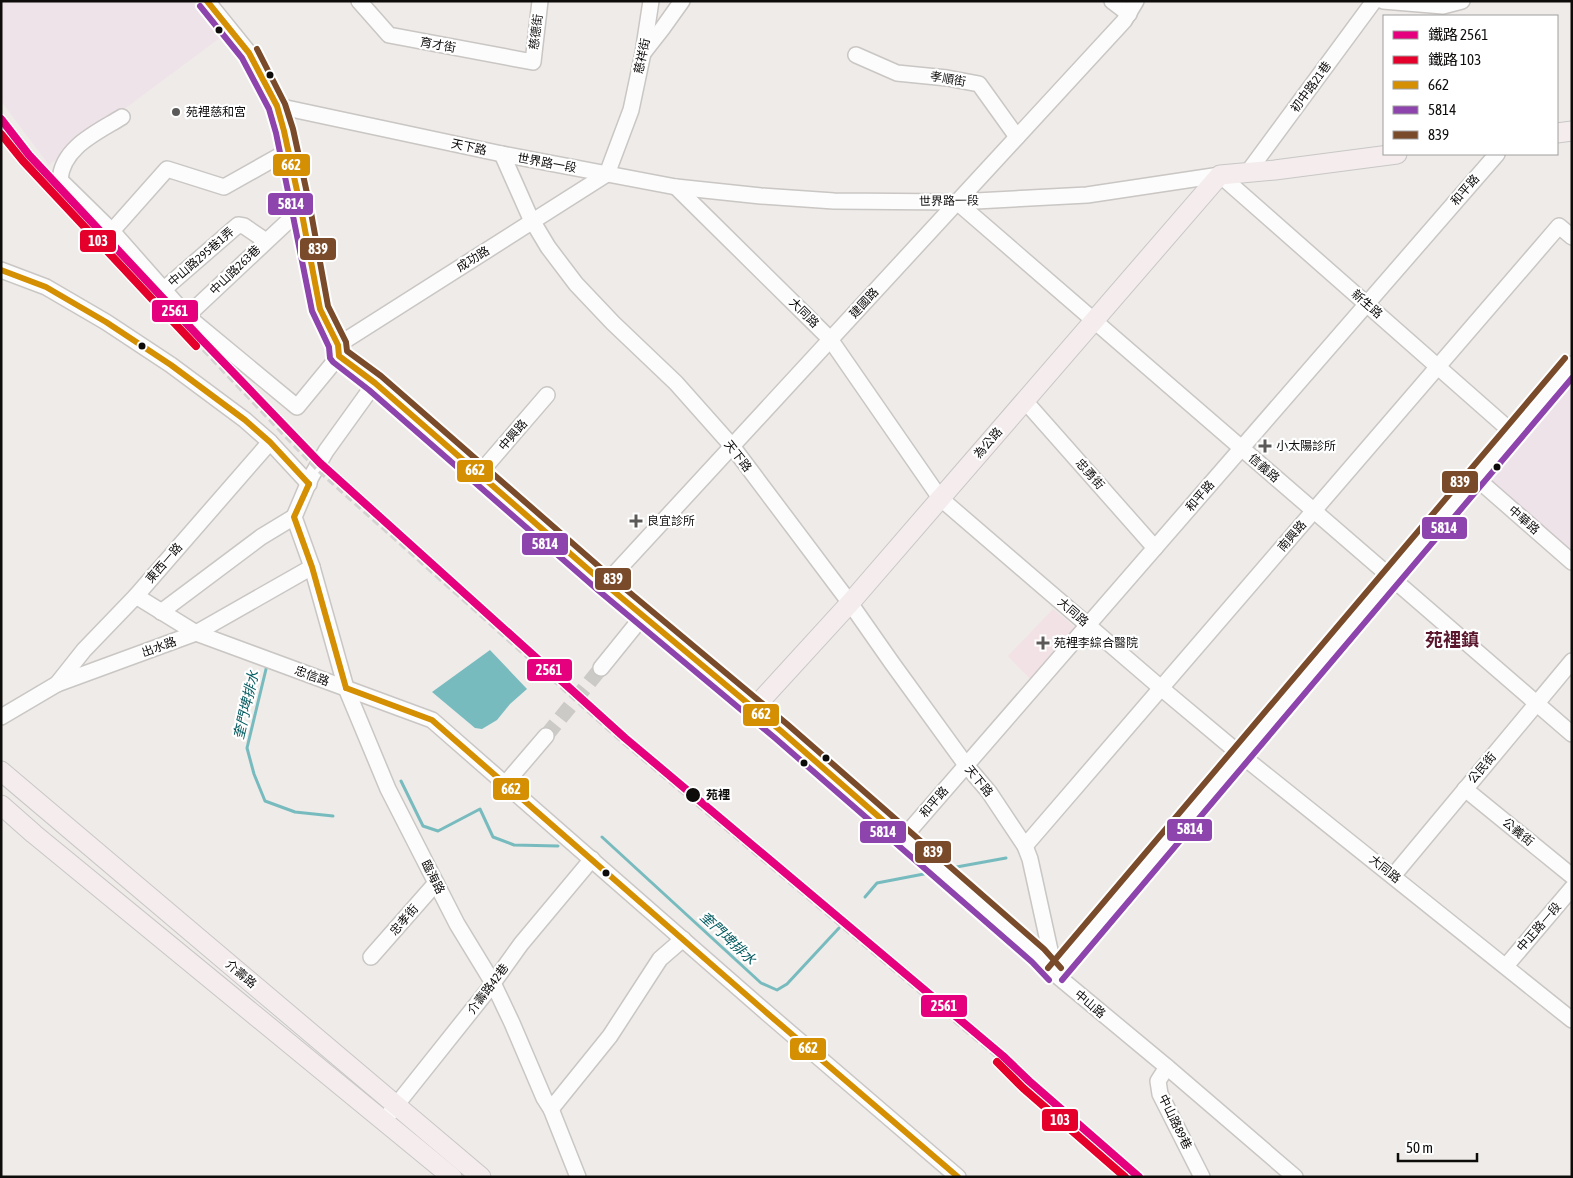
<svg xmlns="http://www.w3.org/2000/svg" width="1573" height="1178" viewBox="0 0 1573 1178" font-family="'Asap Condensed','Noto Sans TC',sans-serif">
  <style>
    .education { fill: #efe3ea }
    .medical { fill: #f2e2e5 }
    .water { fill: #78bbbf }
    .lines { fill: none; stroke-linecap: round; stroke-linejoin: round }
    .stream { stroke: #78bbbf; stroke-width: 3 }
    .minor-tunnel { stroke: #cccac7; stroke-width: 15; stroke-dasharray: 15 8; stroke-linecap: butt }
    .minor-casing { stroke: #c9c6c4; stroke-width: 18 }
    .major-casing { stroke: #c8c7c6; stroke-width: 21 }
    .minor { stroke: #fcfcfc; stroke-width: 15 }
    .major { stroke: #f4eced; stroke-width: 19 }
    .rail { stroke: #d4d3d2; stroke-width: 3; stroke-dasharray: 8 4; stroke-linecap: butt }
    .bus-1-casing { stroke: #fff; stroke-width: 10 }
    .bus-2-casing { stroke: #fff; stroke-width: 10 }
    .bus-3-casing { stroke: #fff; stroke-width: 10 }
    .bus-1 { stroke: #d48f02; stroke-width: 6 }
    .bus-2 { stroke: #8e44ad; stroke-width: 6 }
    .bus-3 { stroke: #7a4b2a; stroke-width: 6 }
    .rail-1-casing { stroke: #fff; stroke-width: 11 }
    .rail-2-casing { stroke: #fff; stroke-width: 11 }
    .rail-1 { stroke: #e5007d; stroke-width: 8 }
    .rail-2 { stroke: #e4002b; stroke-width: 8 }
    .bus-dot { fill: #0e0c0b; stroke: #fff; stroke-width: 2 }
    .poi-dot { fill: #5c5a58; stroke: #fff; stroke-width: 2 }
    .labels { text-anchor: middle; stroke-width: 4.5; stroke-linejoin: round; paint-order: stroke }
    .street-label { font-size: 12px; fill: #0e0c0b; stroke: #fff }
    .poi-label { font-size: 12px; fill: #0e0c0b; stroke: #fff; text-anchor: start }
    .stop-label { font-size: 12px; font-weight: bold; fill: #0e0c0b; stroke: #fff; text-anchor: start }
    .water-label { font-size: 14px; font-style: italic; fill: #045b60; stroke: #fff }
    .district-label { font-size: 18px; font-weight: bold; fill: #59162d; stroke: #fff }
    .line-badge { stroke: #fff; stroke-width: 2 }
    .badge-label { font-size: 14px; text-anchor: middle; font-weight: bold; fill: #fff }
  </style>
  <rect width="100%" height="100%" fill="#eeebe8"/>
  <!-- education -->
  <g class="education">
    <polygon points="1,1 191,1 221,37 49,165 1,101"/>
    <polygon points="1572,382 1572,556 1486,483"/>
  </g>
  <!-- medical -->
  <polygon class="medical" points="1053,609 1077,629 1033,682 1008,656"/>
  <!-- water -->
  <polygon class="water" points="490,650 527,689 510,704 497,720 482,729 475,728 432,692"/>
  <g class="lines">
    <!-- stream -->
    <g class="stream">
      <polyline points="267,665 247,748 254,774 265,801 295,812 333,816"/>
      <polyline points="401,781 423,826 438,831 480,809 493,837 514,845 558,846"/>
      <polyline points="602,837 761,983 777,990 787,984 839,928"/>
      <polyline points="951,868 1006,858"/>
      <polyline points="865,897 877,883 929,873"/>
    </g>
    <!-- minor-tunnel -->
    <polyline class="minor-tunnel" points="546,736 601,668"/>
    <defs>
      <g id="minor">
        <polyline points="207,1 249,53 277,106 284,131 301,209 320,309 338,345 339,356 375,383 605,584 781,731 1038,956 1055,974 1167,1067 1295,1177"/>
        <polyline points="359,1 389,35 533,62 540,1"/>
        <polyline points="1112,1 1129,14"/>
        <polyline points="1383,1 1443,6 1462,1"/>
        <polyline points="644,52 662,29 682,1"/>
        <polyline points="856,55 897,73 947,78 979,84 1017,137"/>
        <polyline points="277,106 502,154 676,187 761,196 834,201 957,202 1087,195 1220,175 1513,433"/>
        <path d="M122,117C98,132 62,147 60,180L112,231L187,316"/>
        <polyline points="502,154 530,217 548,247 576,284 613,323 676,383 732,446 850,603 892,663 966,765 989,792 1025,846 1030,859 1055,973"/>
        <polyline points="1248,172 1374,1"/>
        <polyline points="676,187 830,339 940,498 1161,688 1241,755 1572,1020"/>
        <polyline points="957,202 1572,734"/>
        <polyline points="301,209 187,316 297,407 339,356"/>
        <polyline points="112,231 167,169 224,187 288,151"/>
        <polyline points="1,270 46,287 106,322 171,365 245,420 270,442 309,484"/>
        <polyline points="163,290 238,225 244,226 266,241"/>
        <polyline points="338,345 607,174 631,110 643,53 651,1"/>
        <polyline points="375,383 326,451 311,477 294,517 312,567 346,688 388,789 457,924 493,983 512,1023 544,1098 551,1109 578,1177"/>
        <polyline points="1025,401 1155,548"/>
        <polyline points="479,474 547,395"/>
        <polyline points="1476,478 1572,562"/>
        <polyline points="605,584 1124,21 1136,1"/>
        <polyline points="136,596 196,633 432,720 767,1013 958,1177"/>
        <polyline points="161,612 261,537 294,517"/>
        <polyline points="601,668 643,616"/>
        <polyline points="57,684 84,650 136,596 270,442"/>
        <polyline points="1,717 57,684 196,633 312,567"/>
        <polyline points="505,784 546,736"/>
        <polyline points="1465,789 1572,876"/>
        <polyline points="903,838 1497,154"/>
        <polyline points="1025,846 1559,226 1572,237"/>
        <polyline points="1393,876 1572,661"/>
        <polyline points="371,957 436,883"/>
        <polyline points="1506,966 1572,888"/>
        <polyline points="1055,974 1572,364"/>
        <polyline points="1167,1067 1158,1081 1160,1094 1202,1177"/>
        <polyline points="551,1109 610,1036 660,959 683,939"/>
        <polyline points="390,1113 488,990 521,944 592,859"/>
      </g>
      <g id="major">
        <polyline points="1557,133 1572,131"/>
        <polyline points="754,708 850,603 1220,175 1275,170 1397,154"/>
        <polyline points="1,771 481,1177"/>
        <polyline points="1,805 34,834 452,1177"/>
      </g>
    </defs>
    <!-- minor casing -->
    <use href="#minor" class="minor-casing"/>
    <!-- major casing -->
    <use href="#major" class="major-casing"/>
    <!-- minor -->
    <use href="#minor" class="minor"/>
    <!-- major -->
    <use href="#major" class="major"/>
    <!-- rail -->
    <polyline class="rail" points="151,284 201,348 316,469 623,743 1000,1060 1131,1177"/>
    <defs>
      <g id="bus-1">
        <polyline points="207,1 249,53 277,106 284,131 301,209 320,309 338,345 339,356 375,383 605,584 781,731 903,838"/>
        <polyline points="1,270 46,287 106,322 171,365 245,420 270,442 309,484"/>
        <polyline points="309,484 294,517 312,567 346,688"/>
        <polyline points="346,688 432,720 767,1013 958,1177"/>
      </g>
      <g id="bus-2">
        <polyline points="200,6 242,58 269,109 276,133 292,211 312,311 329,347 330,358 333,362 369,390 599,591 775,738 1032,962 1049,980"/>
        <polyline points="1062,980 1572,378"/>
      </g>
      <g id="bus-3">
        <polyline points="257,49 285,104 293,129 310,207 328,306 346,342 347,351 381,376 611,577 787,724 1044,949 1061,968"/>
        <polyline points="1048,968 1565,358"/>
      </g>
    </defs>
    <!-- bus-1 casing -->
    <use href="#bus-1" class="bus-1-casing"/>
    <!-- bus-2 casing -->
    <use href="#bus-2" class="bus-2-casing"/>
    <!-- bus-3 casing -->
    <use href="#bus-3" class="bus-3-casing"/>
    <!-- bus-1 -->
    <use href="#bus-1" class="bus-1"/>
    <!-- bus-2 -->
    <use href="#bus-2" class="bus-2"/>
    <!-- bus-3 -->
    <use href="#bus-3" class="bus-3"/>
    <defs>
      <polyline id="rail-1" points="1,119 29,155 202,340 320,463 625,738 1003,1056 1029,1081 1139,1177"/>
      <g id="rail-2">
        <polyline points="1,134 23,161 196,346"/>
        <polyline points="997,1062 1023,1088 1125,1177"/>
      </g>
    </defs>
    <!-- rail-1 casing -->
    <use href="#rail-1" class="rail-1-casing"/>
    <!-- rail-2 casing -->
    <use href="#rail-2" class="rail-2-casing"/>
    <!-- rail-1 -->
    <use href="#rail-1" class="rail-1"/>
    <!-- rail-2 -->
    <use href="#rail-2" class="rail-2"/>
  </g>
  <!-- markers -->
  <g class="bus-dot">
    <circle cx="219" cy="30" r="4.5"/>
    <circle cx="270" cy="75" r="4.5"/>
    <circle cx="142" cy="346" r="4.5"/>
    <circle cx="1497" cy="467" r="4.5"/>
    <circle cx="826" cy="758" r="4.5"/>
    <circle cx="804" cy="763" r="4.5"/>
    <circle cx="693" cy="795" r="8"/>
    <circle cx="606" cy="873" r="4.5"/>
  </g>
  <g class="poi-dot">
    <circle cx="176" cy="112" r="5"/>
    <path d="M1262.5 438.5h5v5h5v5h-5v5h-5v-5h-5v-5h5z"/>
    <path d="M633.5 513.5h5v5h5v5h-5v5h-5v-5h-5v-5h5z"/>
    <path d="M1040.5 635.5h5v5h5v5h-5v5h-5v-5h-5v-5h5z"/>
  </g>
  <g class="labels">
    <!-- street labels -->
    <g class="street-label">
      <text transform="translate(536 32) rotate(-83)" y="4">慈德街</text>
      <text transform="translate(438 45) rotate(10)" y="4">育才街</text>
      <text transform="translate(642 56) rotate(-78)" y="4">慈祥街</text>
      <text transform="translate(948 79) rotate(10)" y="4">孝順街</text>
      <text transform="translate(1311 87) rotate(-54)" y="4">初中路21巷</text>
      <text transform="translate(469 147) rotate(12)" y="4">天下路</text>
      <text transform="translate(547 163) rotate(10)" y="4">世界路一段</text>
      <text transform="translate(1465 190) rotate(-49)" y="4">和平路</text>
      <text transform="translate(949 201) rotate(-1)" y="4">世界路一段</text>
      <text transform="translate(201 257) rotate(-41)" y="4">中山路295巷1弄</text>
      <text transform="translate(473 259) rotate(-32)" y="4">成功路</text>
      <text transform="translate(235 270) rotate(-44)" y="4">中山路263巷</text>
      <text transform="translate(864 303) rotate(-47)" y="4">建國路</text>
      <text transform="translate(1367 304) rotate(41)" y="4">新生路</text>
      <text transform="translate(804 313) rotate(45)" y="4">大同路</text>
      <text transform="translate(513 435) rotate(-49)" y="4">中興路</text>
      <text transform="translate(988 443) rotate(-49)" y="4">為公路</text>
      <text transform="translate(738 456) rotate(52)" y="4">天下路</text>
      <text transform="translate(1264 468) rotate(41)" y="4">信義路</text>
      <text transform="translate(1090 474) rotate(48)" y="4">忠勇街</text>
      <text transform="translate(1200 496) rotate(-49)" y="4">和平路</text>
      <text transform="translate(1524 520) rotate(41)" y="4">中華路</text>
      <text transform="translate(1292 536) rotate(-49)" y="4">南興路</text>
      <text transform="translate(164 563) rotate(-49)" y="4">東西一路</text>
      <text transform="translate(1073 612) rotate(41)" y="4">大同路</text>
      <text transform="translate(159 647) rotate(-20)" y="4">出水路</text>
      <text transform="translate(312 676) rotate(20)" y="4">忠信路</text>
      <text transform="translate(1482 768) rotate(-50)" y="4">公民街</text>
      <text transform="translate(979 781) rotate(51)" y="4">天下路</text>
      <text transform="translate(934 802) rotate(-49)" y="4">和平路</text>
      <text transform="translate(1518 832) rotate(39)" y="4">公義街</text>
      <text transform="translate(1385 869) rotate(39)" y="4">大同路</text>
      <text transform="translate(433 877) rotate(63)" y="4">臨海路</text>
      <text transform="translate(404 920) rotate(-49)" y="4">忠孝街</text>
      <text transform="translate(1539 927) rotate(-49)" y="4">中正路一段</text>
      <text transform="translate(241 974) rotate(40)" y="4">介壽路</text>
      <text transform="translate(488 989) rotate(-53)" y="4">介壽路42巷</text>
      <text transform="translate(1090 1004) rotate(40)" y="4">中山路</text>
      <text transform="translate(1175 1122) rotate(64)" y="4">中山路89巷</text>
    </g>
    <!-- poi labels -->
    <g class="poi-label">
      <text x="186" y="116">苑裡慈和宮</text>
      <text x="1276" y="450">小太陽診所</text>
      <text x="647" y="525">良宜診所</text>
      <text x="1054" y="647">苑裡李綜合醫院</text>
    </g>
    <!-- stop labels -->
    <g class="stop-label">
      <text x="706" y="799">苑裡</text>
    </g>
    <!-- water labels -->
    <g class="water-label">
      <text transform="translate(246 705) rotate(-77)" y="5">奎門埤排水</text>
      <text transform="translate(728 938) rotate(43)" y="5">奎門埤排水</text>
    </g>
    <!-- district labels -->
    <g class="district-label">
      <text x="1452" y="646">苑裡鎮</text>
    </g>
  </g>
  <g class="line-badge">
    <rect x="272" y="153" width="39" height="24" rx="5" fill="#d48f02"/>
    <rect x="267" y="192" width="47" height="24" rx="5" fill="#8e44ad"/>
    <rect x="79" y="229" width="38" height="24" rx="5" fill="#e4002b"/>
    <rect x="299" y="237" width="38" height="24" rx="5" fill="#7a4b2a"/>
    <rect x="151" y="299" width="48" height="24" rx="5" fill="#e5007d"/>
    <rect x="456" y="459" width="38" height="24" rx="5" fill="#d48f02"/>
    <rect x="1441" y="470" width="38" height="24" rx="5" fill="#7a4b2a"/>
    <rect x="1421" y="516" width="47" height="24" rx="5" fill="#8e44ad"/>
    <rect x="521" y="532" width="48" height="24" rx="5" fill="#8e44ad"/>
    <rect x="594" y="567" width="38" height="24" rx="5" fill="#7a4b2a"/>
    <rect x="526" y="658" width="47" height="24" rx="5" fill="#e5007d"/>
    <rect x="742" y="703" width="38" height="24" rx="5" fill="#d48f02"/>
    <rect x="492" y="777" width="38" height="24" rx="5" fill="#d48f02"/>
    <rect x="1166" y="818" width="47" height="24" rx="5" fill="#8e44ad"/>
    <rect x="859" y="820" width="48" height="24" rx="5" fill="#8e44ad"/>
    <rect x="914" y="840" width="38" height="24" rx="5" fill="#7a4b2a"/>
    <rect x="920" y="994" width="48" height="24" rx="5" fill="#e5007d"/>
    <rect x="789" y="1037" width="38" height="24" rx="5" fill="#d48f02"/>
    <rect x="1041" y="1108" width="38" height="24" rx="5" fill="#e4002b"/>
  </g>
  <g class="badge-label">
    <text x="291" y="170">662</text>
    <text x="291" y="209">5814</text>
    <text x="98" y="246">103</text>
    <text x="318" y="254">839</text>
    <text x="175" y="316">2561</text>
    <text x="475" y="475">662</text>
    <text x="1460" y="487">839</text>
    <text x="1444" y="533">5814</text>
    <text x="545" y="549">5814</text>
    <text x="613" y="584">839</text>
    <text x="549" y="675">2561</text>
    <text x="761" y="719">662</text>
    <text x="511" y="794">662</text>
    <text x="1190" y="834">5814</text>
    <text x="883" y="837">5814</text>
    <text x="933" y="857">839</text>
    <text x="944" y="1011">2561</text>
    <text x="808" y="1053">662</text>
    <text x="1060" y="1125">103</text>
  </g>
  <!-- border -->
  <rect width="1573" height="1178" fill="none" stroke="#0e0c0b" stroke-width="5"/>
  <!-- legend -->
  <rect x="1383" y="15" width="175" height="140" fill="#ffffff" stroke="#9f9e9d"/>
  <rect x="1393" y="31" width="25" height="8" fill="#e5007d" stroke="#9f9e9d"/>
  <text x="1428" y="40" font-size="15" fill="#0e0c0b">鐵路 2561</text>
  <rect x="1393" y="56" width="25" height="8" fill="#e4002b" stroke="#9f9e9d"/>
  <text x="1428" y="65" font-size="15" fill="#0e0c0b">鐵路 103</text>
  <rect x="1393" y="81" width="25" height="8" fill="#d48f02" stroke="#9f9e9d"/>
  <text x="1428" y="90" font-size="15" fill="#0e0c0b">662</text>
  <rect x="1393" y="106" width="25" height="8" fill="#8e44ad" stroke="#9f9e9d"/>
  <text x="1428" y="115" font-size="15" fill="#0e0c0b">5814</text>
  <rect x="1393" y="131" width="25" height="8" fill="#7a4b2a" stroke="#9f9e9d"/>
  <text x="1428" y="140" font-size="15" fill="#0e0c0b">839</text>
  <!-- scale -->
  <path d="M1398 1153v8h79v-8" fill="none" stroke="#0e0c0b" stroke-width="2.5"/>
  <text x="1406" y="1153" font-size="15" fill="#0e0c0b" stroke="#ffffff" stroke-width="4" paint-order="stroke">50 m</text>
</svg>
